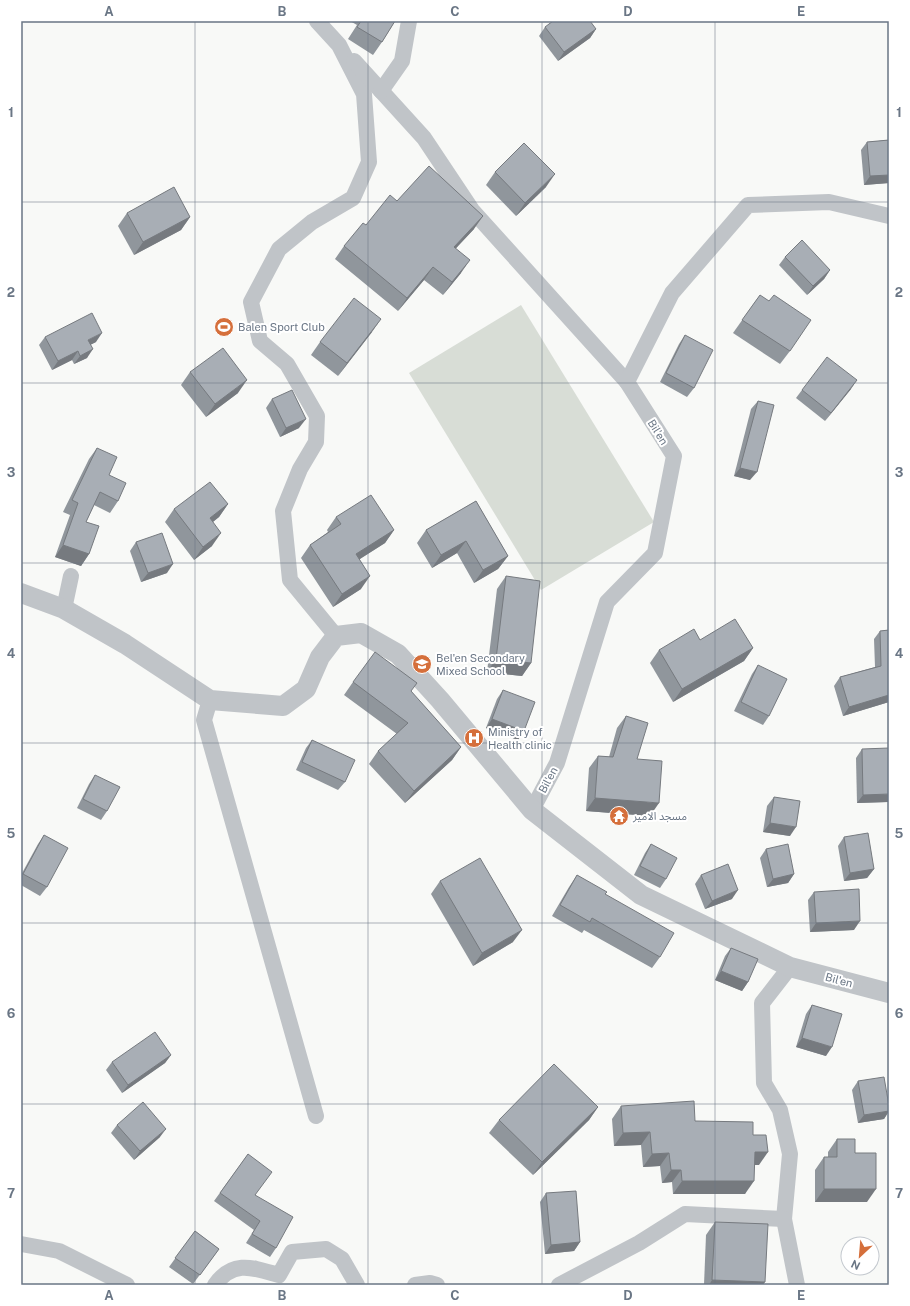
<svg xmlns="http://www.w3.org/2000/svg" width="910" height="1306" viewBox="0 0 910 1306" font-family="'Public Sans','Noto Sans Arabic',sans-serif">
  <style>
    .green { fill: #d8ddd6 }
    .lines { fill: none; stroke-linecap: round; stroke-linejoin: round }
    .minor { stroke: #c0c4c8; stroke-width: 16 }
    .tertiary { stroke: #c0c4c8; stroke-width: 20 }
    .wall { fill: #90969c }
    .shaded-wall { fill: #767a7f }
    .building { fill: #a8aeb5; stroke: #767a7f }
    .grid { fill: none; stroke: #6a7685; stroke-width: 1; stroke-opacity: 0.55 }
    .labels { text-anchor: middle; stroke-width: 4; stroke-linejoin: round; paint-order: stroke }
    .poi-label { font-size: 11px; fill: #6a7685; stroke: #fff; text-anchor: start }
    .street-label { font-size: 11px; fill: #6a7685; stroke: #fff }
    .neatline { fill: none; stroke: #6a7685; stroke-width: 1.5 }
    .grid-label { font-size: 13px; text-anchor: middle; font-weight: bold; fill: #6a7685 }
  </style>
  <rect width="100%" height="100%" fill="#f8f9f7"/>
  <!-- green -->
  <polygon class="green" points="521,305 654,522 541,590 409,373"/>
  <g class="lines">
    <!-- minor -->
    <g class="minor">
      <polyline points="317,21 339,45 364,94 369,162 353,198 312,222 279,249 251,302 260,341 287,364 317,416 316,442 300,469 283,511 290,580 336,636"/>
      <polyline points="354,61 424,138 472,210 627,382"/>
      <polyline points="381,91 402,61 409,21"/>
      <polyline points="64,609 71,576"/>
      <polyline points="210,700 204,720 316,1116"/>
      <polyline points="532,810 557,763 607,602 655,553 674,456 627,382 672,293 748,205 829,202 889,216"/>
      <polyline points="790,967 762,1003 764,1083 780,1110 790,1154 784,1219 797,1285"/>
      <polyline points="21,1244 59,1251 127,1285"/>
      <path d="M215,1285C233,1259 254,1268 279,1275L292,1252L326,1249L342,1259L357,1285"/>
      <polyline points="415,1285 430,1283 437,1285"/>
      <polyline points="559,1285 639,1243 685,1214 784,1219"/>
    </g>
    <!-- tertiary -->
    <polyline class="tertiary" points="21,593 64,609 125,644 210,700 283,706 306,689 320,657 336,636 361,633 398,654 440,700 532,810 641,895 790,967 889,993"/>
  </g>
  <!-- wall -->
  <g class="wall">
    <polygon points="350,21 395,21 382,42 373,55 348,39 357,25"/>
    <polygon points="545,27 596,29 590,38 558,61 539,36"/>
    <polygon points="889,140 889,183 864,185 861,150 867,142"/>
    <polygon points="495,172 546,187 516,216 486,185"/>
    <polygon points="397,201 474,229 456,248 461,273 443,295 424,280 398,311 335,259 344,246 366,225"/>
    <polygon points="127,213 190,217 181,230 134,255 118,226"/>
    <polygon points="785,257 830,270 824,279 807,295 779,265"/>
    <polygon points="760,295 790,351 780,364 733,333"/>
    <polygon points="372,332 338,376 311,355 320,342"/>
    <polygon points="685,335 694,388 687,397 660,382 679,344"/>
    <polygon points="45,337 96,342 90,345 87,358 74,364 72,360 52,370 39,345"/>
    <polygon points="190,372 238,393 206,417 181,385"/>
    <polygon points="851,389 825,421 796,398 802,390"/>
    <polygon points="272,399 299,428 280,437 266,408"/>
    <polygon points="758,401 750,480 734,476 751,409"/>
    <polygon points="97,448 109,475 118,501 110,513 94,505 86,522 89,554 81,566 55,557 70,515 63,512 89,459"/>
    <polygon points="476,501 508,556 498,569 474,583 457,553 432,568 417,543 426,530"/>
    <polygon points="228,504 219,517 213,522 212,546 194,560 165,522 174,509"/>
    <polygon points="336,517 394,530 385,543 360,559 361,589 333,607 301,558 310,545 328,532 327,530"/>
    <polygon points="136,542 167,573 141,582 130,551"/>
    <polygon points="506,576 531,663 522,676 487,672 497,589"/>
    <polygon points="889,630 889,702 843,716 834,686 840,677 875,667 874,639 880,631"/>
    <polygon points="700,640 753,648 744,661 673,702 650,663 659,650"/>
    <polygon points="758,665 769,716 763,725 734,711 752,674"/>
    <polygon points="353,682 411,692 461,747 452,760 405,803 369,764 378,751 397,734 344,695"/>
    <polygon points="503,690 518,740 486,728 497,699"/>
    <polygon points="626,716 637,759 650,816 586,811 589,768 598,756 609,757 617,728"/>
    <polygon points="312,740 345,782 338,790 296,770 306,748"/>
    <polygon points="862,749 888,802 857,803 856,758"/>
    <polygon points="95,775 107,811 101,820 77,808 89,784"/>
    <polygon points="774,797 790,836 763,832 767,806"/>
    <polygon points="44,835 47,887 40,896 21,885 21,875 38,844"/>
    <polygon points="844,837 874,869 867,878 844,881 838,846"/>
    <polygon points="651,844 666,879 660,888 634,875 645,853"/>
    <polygon points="766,849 794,874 788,883 767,887 760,858"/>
    <polygon points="577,875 605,894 660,957 652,968 584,930 582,933 552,916 569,887"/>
    <polygon points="701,875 732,899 705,909 695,884"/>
    <polygon points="440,881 513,942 473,966 431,894"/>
    <polygon points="814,892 854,930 810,932 808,900"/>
    <polygon points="731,948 748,982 742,991 715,980 725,956"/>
    <polygon points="812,1005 826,1056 796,1047 806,1014"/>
    <polygon points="171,1055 165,1063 122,1093 106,1070 112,1062"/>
    <polygon points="858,1081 889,1106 889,1111 884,1119 858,1123 852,1090"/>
    <polygon points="621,1106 695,1121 753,1135 759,1165 755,1165 745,1194 673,1194 672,1182 662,1183 660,1166 643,1167 641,1145 614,1146 612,1119"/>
    <polygon points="598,1107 589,1120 533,1175 489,1133 499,1120"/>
    <polygon points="117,1125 160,1137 134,1160 111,1133"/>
    <polygon points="837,1139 855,1153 867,1202 815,1202 815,1170 824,1157 828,1157 828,1152"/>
    <polygon points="248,1154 255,1195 276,1248 270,1257 246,1243 254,1230 214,1201"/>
    <polygon points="546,1193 580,1242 574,1251 545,1254 540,1202"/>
    <polygon points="715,1222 763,1285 704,1285 706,1235"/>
    <polygon points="195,1231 219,1249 193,1284 169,1267"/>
  </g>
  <!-- shaded-wall -->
  <g class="shaded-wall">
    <polygon points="596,29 590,38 558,61 564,52"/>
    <polygon points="555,174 546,187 516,216 525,203"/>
    <polygon points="889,175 889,183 864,185 870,176"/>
    <polygon points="483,216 474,229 445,260 454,247"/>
    <polygon points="190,217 181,230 134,255 143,242"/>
    <polygon points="470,260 461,273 443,295 452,282"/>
    <polygon points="433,267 424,280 398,311 407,298"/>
    <polygon points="830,270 824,279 807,295 813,286"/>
    <polygon points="381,319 372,332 338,376 347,363"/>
    <polygon points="102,333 96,342 82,349 88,340"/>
    <polygon points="93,349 87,358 74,364 80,356"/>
    <polygon points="78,351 72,360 52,370 58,361"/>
    <polygon points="247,380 238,393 206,417 215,404"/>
    <polygon points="857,380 851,389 825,421 831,413"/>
    <polygon points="306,419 299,428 280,437 286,428"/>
    <polygon points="740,468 757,472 750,480 734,476"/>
    <polygon points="228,504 219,517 201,531 210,518"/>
    <polygon points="394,530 385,543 347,567 356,554"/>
    <polygon points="221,533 212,546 194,560 203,547"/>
    <polygon points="466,541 457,553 432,568 441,555"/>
    <polygon points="63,545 89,554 81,566 55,557"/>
    <polygon points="508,556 498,569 474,583 483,570"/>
    <polygon points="173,564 167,573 141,582 148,573"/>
    <polygon points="370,576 361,589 333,607 342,594"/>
    <polygon points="753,648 744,661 673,702 682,689"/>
    <polygon points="496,659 531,663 522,676 487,672"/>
    <polygon points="889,695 889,702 843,716 849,707"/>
    <polygon points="492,719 524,731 518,740 486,728"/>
    <polygon points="461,747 452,760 405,803 414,791"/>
    <polygon points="889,794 889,801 888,802 857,803 863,795"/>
    <polygon points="595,798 659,803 650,816 586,811"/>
    <polygon points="770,823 796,827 790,836 763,832"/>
    <polygon points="874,869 867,878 844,881 850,873"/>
    <polygon points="794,874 788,883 767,887 773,879"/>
    <polygon points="738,890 732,899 705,909 712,901"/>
    <polygon points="860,921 854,930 810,932 816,923"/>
    <polygon points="522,930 513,942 473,966 482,953"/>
    <polygon points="721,971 748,982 742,991 715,980"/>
    <polygon points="802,1038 832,1047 826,1056 796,1047"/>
    <polygon points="171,1055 165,1063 122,1093 128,1085"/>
    <polygon points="598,1107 589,1120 533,1175 542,1162"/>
    <polygon points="889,1111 884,1119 858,1123 864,1115"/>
    <polygon points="166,1129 160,1137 134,1160 140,1151"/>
    <polygon points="650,1132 641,1145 614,1146 623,1133"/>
    <polygon points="755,1152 768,1152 759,1165 746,1165"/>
    <polygon points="669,1153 660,1166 643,1167 652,1154"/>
    <polygon points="671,1170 681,1170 672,1182 662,1183"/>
    <polygon points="682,1181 754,1181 745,1194 673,1194"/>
    <polygon points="824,1189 876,1189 867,1202 815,1202"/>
    <polygon points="580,1242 574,1251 545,1254 551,1245"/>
    <polygon points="712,1280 765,1282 763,1285 709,1285"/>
  </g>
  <!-- building -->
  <g class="building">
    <polygon points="361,21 395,21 382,42 357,27"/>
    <polygon points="553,21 590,21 596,29 564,52 545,27"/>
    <polygon points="889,140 889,175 870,176 867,142"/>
    <polygon points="524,143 555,174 525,203 495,172"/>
    <polygon points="429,166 483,216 454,247 470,260 452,282 433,267 407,298 344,246 363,223 366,225 390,195 397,201"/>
    <polygon points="174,187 190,217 143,242 127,213"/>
    <polygon points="802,240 830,270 813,286 785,257"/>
    <polygon points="760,295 769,301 774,295 811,320 790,351 742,320"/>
    <polygon points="354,298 381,319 347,363 320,342"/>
    <polygon points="92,313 102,333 88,340 93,349 80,356 78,351 58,361 45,337"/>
    <polygon points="685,335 713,350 694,388 666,373"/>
    <polygon points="223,348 247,380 215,404 190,372"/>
    <polygon points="827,357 857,380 831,413 802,390"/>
    <polygon points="292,390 306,419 286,428 272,399"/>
    <polygon points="758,401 774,405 757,472 740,468"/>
    <polygon points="97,448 117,457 109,475 126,483 118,501 100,492 86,522 99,526 89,554 63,545 78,503 72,500"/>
    <polygon points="210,482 228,504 210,518 221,533 203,547 174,509"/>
    <polygon points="371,495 394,530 356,554 370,576 342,594 310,545 341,524 336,517"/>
    <polygon points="476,501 508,556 483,570 466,541 441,555 426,530"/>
    <polygon points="162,533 173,564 148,573 136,542"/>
    <polygon points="506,576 540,581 531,663 496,659"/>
    <polygon points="735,619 753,648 682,689 659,650 694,629 700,640"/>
    <polygon points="889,630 889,695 849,707 840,677 881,666 880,631"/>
    <polygon points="375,652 417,683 411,691 461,747 414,791 378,751 408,723 353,682"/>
    <polygon points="758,665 787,679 769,716 741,702"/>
    <polygon points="503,690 535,702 524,731 492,719"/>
    <polygon points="626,716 648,723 637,759 662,761 659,803 595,798 598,756 613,757"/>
    <polygon points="312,740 355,760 345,782 302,762"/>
    <polygon points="889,748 889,794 863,795 862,749"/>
    <polygon points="95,775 120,787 107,811 83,799"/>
    <polygon points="774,797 800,801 796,827 770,823"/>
    <polygon points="868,833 874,869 850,873 844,837"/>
    <polygon points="44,835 68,848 47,887 23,874"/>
    <polygon points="651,844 677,858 666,879 640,866"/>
    <polygon points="788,844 794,874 773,879 766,849"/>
    <polygon points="480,858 522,930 482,953 440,881"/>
    <polygon points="728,864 738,890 712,901 701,875"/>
    <polygon points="577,875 607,892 605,894 674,933 660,957 592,918 590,922 560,905"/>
    <polygon points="859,889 860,921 816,923 814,892"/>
    <polygon points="731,948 758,959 748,982 721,971"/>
    <polygon points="812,1005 842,1014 832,1047 802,1038"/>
    <polygon points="155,1032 171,1055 128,1085 112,1062"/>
    <polygon points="554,1064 598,1107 542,1162 499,1120"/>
    <polygon points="884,1077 889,1106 889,1111 864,1115 858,1081"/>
    <polygon points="694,1101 695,1121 753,1122 753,1135 766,1135 768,1152 755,1152 754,1181 682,1181 681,1170 671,1170 669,1153 652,1154 650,1132 623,1133 621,1106"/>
    <polygon points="143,1102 166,1129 140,1151 117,1125"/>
    <polygon points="837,1139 855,1139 855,1153 876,1153 876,1189 824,1189 824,1157 837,1157"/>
    <polygon points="248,1154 272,1172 255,1195 293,1217 276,1248 252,1234 260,1221 220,1193"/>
    <polygon points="576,1191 580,1242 551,1245 546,1193"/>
    <polygon points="715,1222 768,1224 765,1282 712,1280"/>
    <polygon points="195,1231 219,1249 200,1275 175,1258"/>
  </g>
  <!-- grid -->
  <path class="grid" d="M195,21V1285M368,21V1285M542,21V1285M715,21V1285M21,202H889M21,383H889M21,563H889M21,743H889M21,923H889M21,1104H889"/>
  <!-- icons -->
  <defs>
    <symbol id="stadium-disc" viewBox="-11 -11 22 22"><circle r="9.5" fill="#d56f3b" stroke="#fff"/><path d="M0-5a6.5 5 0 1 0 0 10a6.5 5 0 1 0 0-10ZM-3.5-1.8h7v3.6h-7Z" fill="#fff"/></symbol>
    <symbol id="school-disc" viewBox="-11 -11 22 22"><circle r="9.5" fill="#d56f3b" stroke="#fff"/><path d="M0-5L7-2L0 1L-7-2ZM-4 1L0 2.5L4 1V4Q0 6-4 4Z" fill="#fff"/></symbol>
    <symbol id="hospital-disc" viewBox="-11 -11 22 22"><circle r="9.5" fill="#d56f3b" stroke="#fff"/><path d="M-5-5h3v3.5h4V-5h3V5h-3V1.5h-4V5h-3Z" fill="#fff"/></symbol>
    <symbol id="temple-disc" viewBox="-11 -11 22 22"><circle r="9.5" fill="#d56f3b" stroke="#fff"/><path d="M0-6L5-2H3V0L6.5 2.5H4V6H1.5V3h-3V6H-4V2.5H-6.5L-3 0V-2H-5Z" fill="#fff"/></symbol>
  </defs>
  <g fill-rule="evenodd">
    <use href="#stadium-disc" x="213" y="316" width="22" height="22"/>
    <use href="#school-disc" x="411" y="653" width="22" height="22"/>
    <use href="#hospital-disc" x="463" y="727" width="22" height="22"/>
    <use href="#temple-disc" x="608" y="805" width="22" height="22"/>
  </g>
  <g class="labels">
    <!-- poi labels -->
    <g class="poi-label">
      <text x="238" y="331">Balen Sport Club</text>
      <text x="436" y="662">Bel'en Secondary<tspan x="436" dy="13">Mixed School</tspan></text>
      <text x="488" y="736">Ministry of<tspan x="488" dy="13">Health clinic</tspan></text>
      <text x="633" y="820">مسجد الامير</text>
    </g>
    <!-- street labels -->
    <g class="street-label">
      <text transform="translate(658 432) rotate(58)" y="4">Bil'en</text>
      <text transform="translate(548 780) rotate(-62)" y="4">Bil'en</text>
      <text transform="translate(839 980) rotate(15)" y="4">Bil'en</text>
    </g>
  </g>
  <!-- border -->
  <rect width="910" height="1306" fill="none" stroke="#ffffff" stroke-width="44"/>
  <!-- north arrow -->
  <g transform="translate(860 1256) rotate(206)"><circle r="19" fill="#ffffff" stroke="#c3c8ce"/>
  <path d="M0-3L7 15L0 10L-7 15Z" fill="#d56f3b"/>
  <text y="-6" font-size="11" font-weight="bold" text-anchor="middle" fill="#6a7685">N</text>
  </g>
  <rect x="22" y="22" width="866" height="1262" class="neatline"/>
  <g class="grid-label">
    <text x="109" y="16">A</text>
    <text x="282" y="16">B</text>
    <text x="455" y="16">C</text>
    <text x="628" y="16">D</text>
    <text x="801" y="16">E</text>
    <text x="11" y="117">1</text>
    <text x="899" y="117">1</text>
    <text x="11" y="297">2</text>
    <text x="899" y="297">2</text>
    <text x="11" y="477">3</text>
    <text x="899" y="477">3</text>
    <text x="11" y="658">4</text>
    <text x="899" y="658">4</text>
    <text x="11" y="838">5</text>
    <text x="899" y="838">5</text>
    <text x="11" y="1018">6</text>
    <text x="899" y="1018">6</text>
    <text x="11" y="1198">7</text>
    <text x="899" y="1198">7</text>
    <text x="109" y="1300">A</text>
    <text x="282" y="1300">B</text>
    <text x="455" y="1300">C</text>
    <text x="628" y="1300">D</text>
    <text x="801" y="1300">E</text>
  </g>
</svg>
